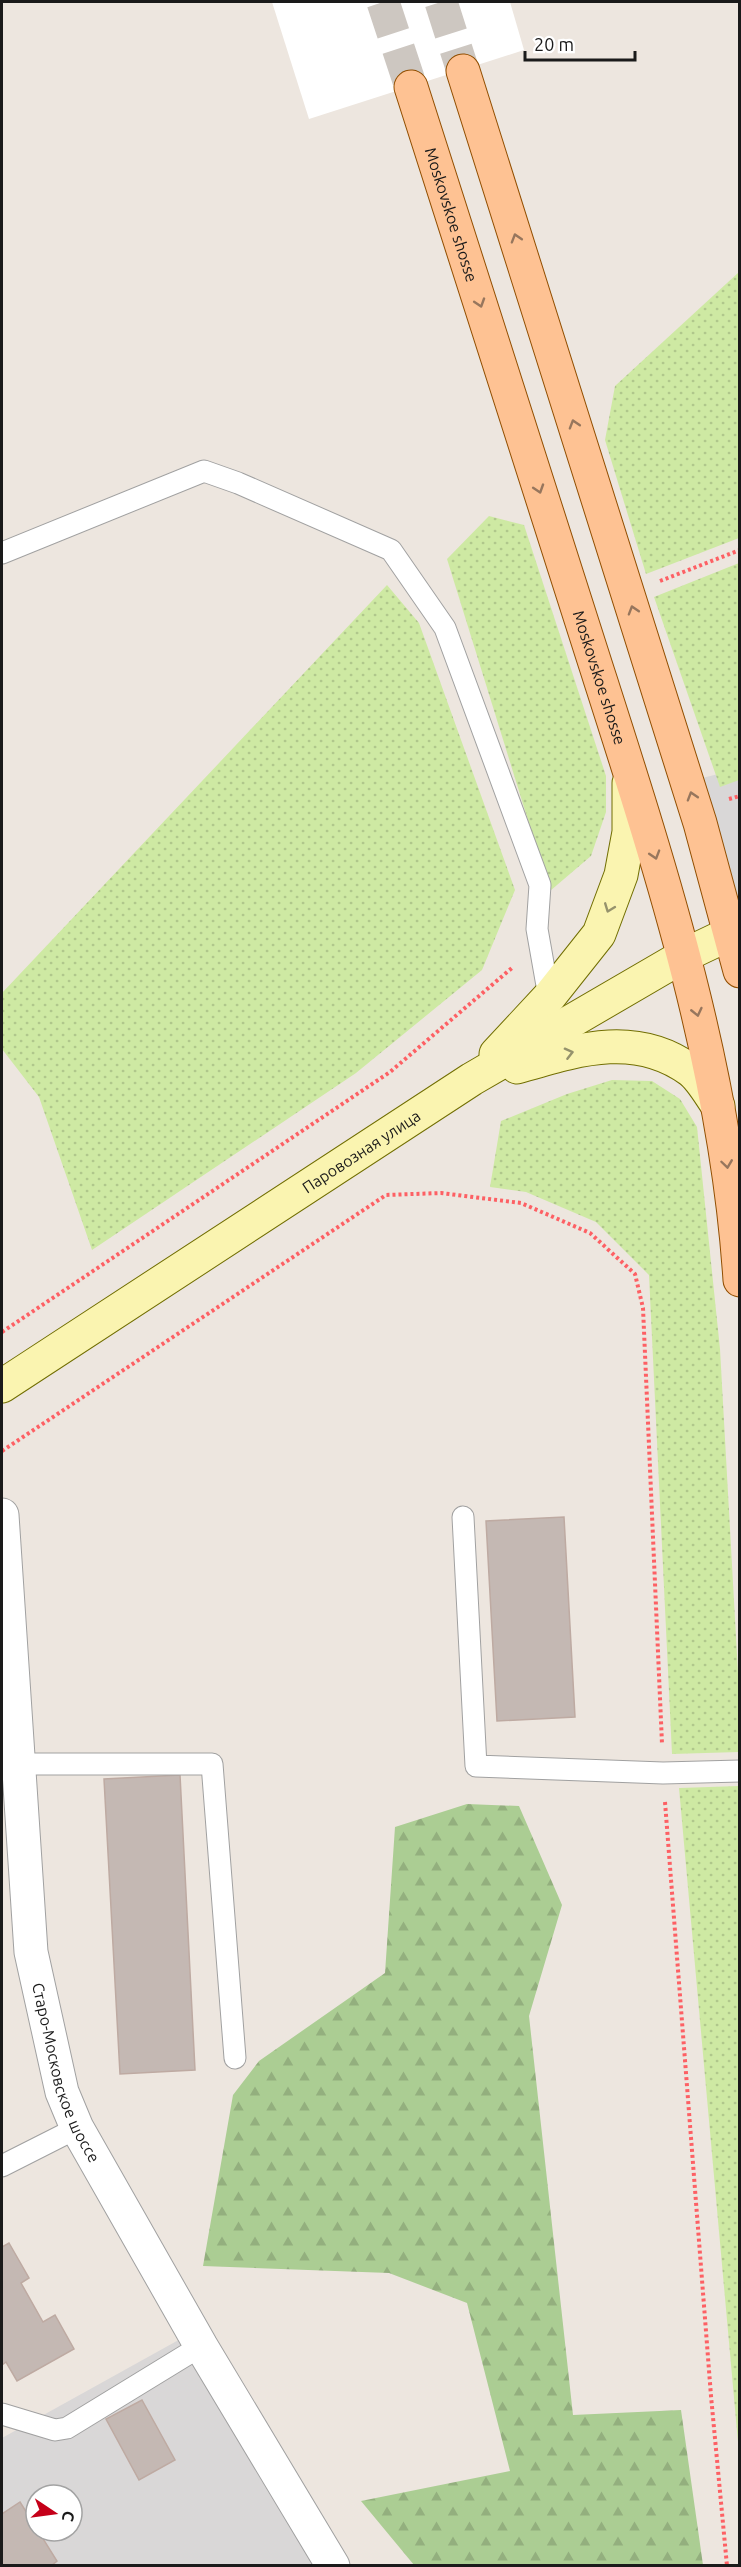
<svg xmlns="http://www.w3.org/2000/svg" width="741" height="2567" viewBox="0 0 741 2567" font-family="Ubuntu,sans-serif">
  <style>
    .residential { fill: #d9d7d7; fill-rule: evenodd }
    .grass { fill: url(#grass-dots) }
    .forest { fill: url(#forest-firs) }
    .pier { fill: #fff }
    .building { fill: #c4b8b3; stroke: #beaaa2; stroke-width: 1.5 }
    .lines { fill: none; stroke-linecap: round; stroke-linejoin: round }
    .primary-tunnel { stroke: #cdc7c1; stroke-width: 33; stroke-dasharray: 33 16; stroke-linecap: butt }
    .service-casing { stroke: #a1a1a1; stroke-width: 23 }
    .minor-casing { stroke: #a1a1a1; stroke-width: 35 }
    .secondary-casing { stroke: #716e02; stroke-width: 35 }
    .primary-casing { stroke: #914e00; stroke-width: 35 }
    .path { stroke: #fd6064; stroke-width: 4; stroke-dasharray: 3 3; stroke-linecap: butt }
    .service { stroke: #fff; stroke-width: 21 }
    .minor { stroke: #fff; stroke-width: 33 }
    .secondary { stroke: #faf4b0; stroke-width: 33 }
    .primary { stroke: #fec293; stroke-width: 33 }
    .oneway { stroke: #97765d }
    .oneway2 { stroke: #95926c }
    .labels { text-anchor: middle; stroke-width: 4.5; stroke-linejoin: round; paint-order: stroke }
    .street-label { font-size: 16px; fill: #1a1a1a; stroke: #fff }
  </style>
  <defs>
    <pattern id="grass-dots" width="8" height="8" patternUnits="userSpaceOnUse" patternTransform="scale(1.5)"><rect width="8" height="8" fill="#cee9a3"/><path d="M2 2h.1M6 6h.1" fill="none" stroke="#b0c78c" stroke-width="1.8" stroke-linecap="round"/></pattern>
    <pattern id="forest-firs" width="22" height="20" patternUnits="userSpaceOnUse" patternTransform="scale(1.5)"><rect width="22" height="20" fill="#abcd93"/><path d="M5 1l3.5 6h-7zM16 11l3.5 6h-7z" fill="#93af7e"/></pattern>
  </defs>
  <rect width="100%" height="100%" fill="#ede6df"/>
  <!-- residential -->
  <g class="residential">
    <polygon points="739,769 739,928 702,778"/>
    <path d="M184,2337L319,2565H2V2438ZM36,2495H72V2531H36Z"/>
  </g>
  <!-- grass -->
  <g class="grass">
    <polygon points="739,272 739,538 646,574 605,440 615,386"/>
    <polygon points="489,516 524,525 606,776 606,812 591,856 550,891 447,559"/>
    <polygon points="739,563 739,780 720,787 654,597"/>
    <polygon points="387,585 419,623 515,890 482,970 356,1073 92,1250 39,1097 2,1049 2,993"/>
    <polygon points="612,1080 652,1081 680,1099 697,1127 720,1349 739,1691 739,1752 672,1754 649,1275 596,1222 526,1192 490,1187 501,1121 567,1094"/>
    <polygon points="739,1786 740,1786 739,2453 679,1788"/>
  </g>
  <!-- forest -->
  <polygon class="forest" points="467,1804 519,1806 562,1905 529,2016 573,2415 681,2410 703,2565 414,2565 361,2501 510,2471 467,2303 389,2273 203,2266 233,2095 259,2061 385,1973 395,1827"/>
  <!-- pier -->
  <polygon class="pier" points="272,2 510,2 524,50 309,119"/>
  <!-- building -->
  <g class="building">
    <polygon points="564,1517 575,1717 497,1721 486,1521"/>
    <polygon points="180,1775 195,2070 120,2074 104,1779"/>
    <polygon points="9,2243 29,2278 21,2283 43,2322 55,2315 74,2349 17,2381 6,2362 2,2365 2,2247"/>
    <polygon points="142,2400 175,2460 139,2480 106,2419"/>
    <polygon points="20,2502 57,2561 51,2566 2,2566 2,2514"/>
  </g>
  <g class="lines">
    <!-- primary-tunnel -->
    <g class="primary-tunnel">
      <polyline points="383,2 411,87"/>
      <polyline points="441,2 463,71"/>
    </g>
    <defs>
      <g id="service">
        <polyline points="2,553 204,471 238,483 391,550 445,628 540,885 537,929 549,997"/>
        <polyline points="463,1517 476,1766 663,1773 740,1771"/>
        <polyline points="17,1764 212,1764 235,2058"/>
        <polyline points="2,2166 77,2128"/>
        <polyline points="2,2414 55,2430 67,2428 201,2346"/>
      </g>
      <g id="minor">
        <path id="s1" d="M2,1515L31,1952L62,2092L77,2128L201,2346L333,2566"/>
      </g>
      <g id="secondary">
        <polyline points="496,1054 549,997 599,934 621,875 629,832 629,783"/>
        <path d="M517,1067C576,1050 635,1030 690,1070C701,1078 710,1095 718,1106"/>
        <path id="s2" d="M2,1386L472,1079L685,955L731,933"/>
      </g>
      <g id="primary">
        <polyline points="463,71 700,823 740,971"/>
        <path id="s3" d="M411,87C471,277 532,467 593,657C658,860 726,1065 740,1280"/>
      </g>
    </defs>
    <!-- service casing -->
    <use href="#service" class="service-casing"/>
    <!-- minor casing -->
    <use href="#minor" class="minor-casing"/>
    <!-- secondary casing -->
    <use href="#secondary" class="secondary-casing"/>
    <!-- primary casing -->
    <use href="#primary" class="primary-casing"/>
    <!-- path -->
    <g class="path">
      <polyline points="660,581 740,550"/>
      <polyline points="729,799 740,796"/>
      <polyline points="2,1332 390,1072 513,967"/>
      <polyline points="2,1451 386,1195 441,1193 521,1203 590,1233 635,1274 643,1308 662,1744"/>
      <polyline points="665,1802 711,2396 727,2566"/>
    </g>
    <!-- service -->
    <use href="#service" class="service"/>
    <!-- minor -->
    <use href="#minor" class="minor"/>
    <!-- secondary -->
    <use href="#secondary" class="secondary"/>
    <!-- primary -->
    <use href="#primary" class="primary"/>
  </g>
  <!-- one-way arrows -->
  <defs><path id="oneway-chevron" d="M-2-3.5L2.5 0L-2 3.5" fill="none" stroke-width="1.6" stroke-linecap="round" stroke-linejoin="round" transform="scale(1.5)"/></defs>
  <g class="oneway">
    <use href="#oneway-chevron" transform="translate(516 238) rotate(-107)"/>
    <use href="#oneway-chevron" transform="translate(480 303) rotate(72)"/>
    <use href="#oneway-chevron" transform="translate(574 424) rotate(-107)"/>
    <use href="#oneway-chevron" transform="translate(539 489) rotate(72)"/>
    <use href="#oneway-chevron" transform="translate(633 610) rotate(-107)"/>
    <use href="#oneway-chevron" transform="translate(692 796) rotate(-107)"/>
    <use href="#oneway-chevron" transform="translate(655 855) rotate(73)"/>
    <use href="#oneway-chevron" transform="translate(697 1012) rotate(77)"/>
    <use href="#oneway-chevron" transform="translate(727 1164) rotate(82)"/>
  </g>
  <g class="oneway2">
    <use href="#oneway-chevron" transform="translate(609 908) rotate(111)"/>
    <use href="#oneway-chevron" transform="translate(569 1053) rotate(-14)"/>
  </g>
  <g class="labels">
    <!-- street labels -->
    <g class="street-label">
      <text dy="6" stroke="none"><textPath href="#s3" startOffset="134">Moskovskoe shosse</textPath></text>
      <text dy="6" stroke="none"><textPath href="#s3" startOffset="620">Moskovskoe shosse</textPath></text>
      <text dy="6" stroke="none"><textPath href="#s2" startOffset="429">Паровозная улица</textPath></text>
      <text dy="6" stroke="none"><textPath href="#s1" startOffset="564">Старо-Московское шоссе</textPath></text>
    </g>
  </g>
  <!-- border -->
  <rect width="741" height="2567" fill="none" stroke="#1a1a1a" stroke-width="6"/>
  <!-- north arrow -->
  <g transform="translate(54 2513) rotate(103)"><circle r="28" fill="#ffffff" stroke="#a3a3a3" stroke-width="1.5"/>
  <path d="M0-4.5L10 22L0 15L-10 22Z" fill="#c50019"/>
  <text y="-9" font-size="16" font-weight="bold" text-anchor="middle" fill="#1a1a1a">С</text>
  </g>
  <!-- scale -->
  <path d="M525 51v9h110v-9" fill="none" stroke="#1a1a1a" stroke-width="3"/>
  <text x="534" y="51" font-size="18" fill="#1a1a1a" stroke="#ffffff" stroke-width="4.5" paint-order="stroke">20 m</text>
</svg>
